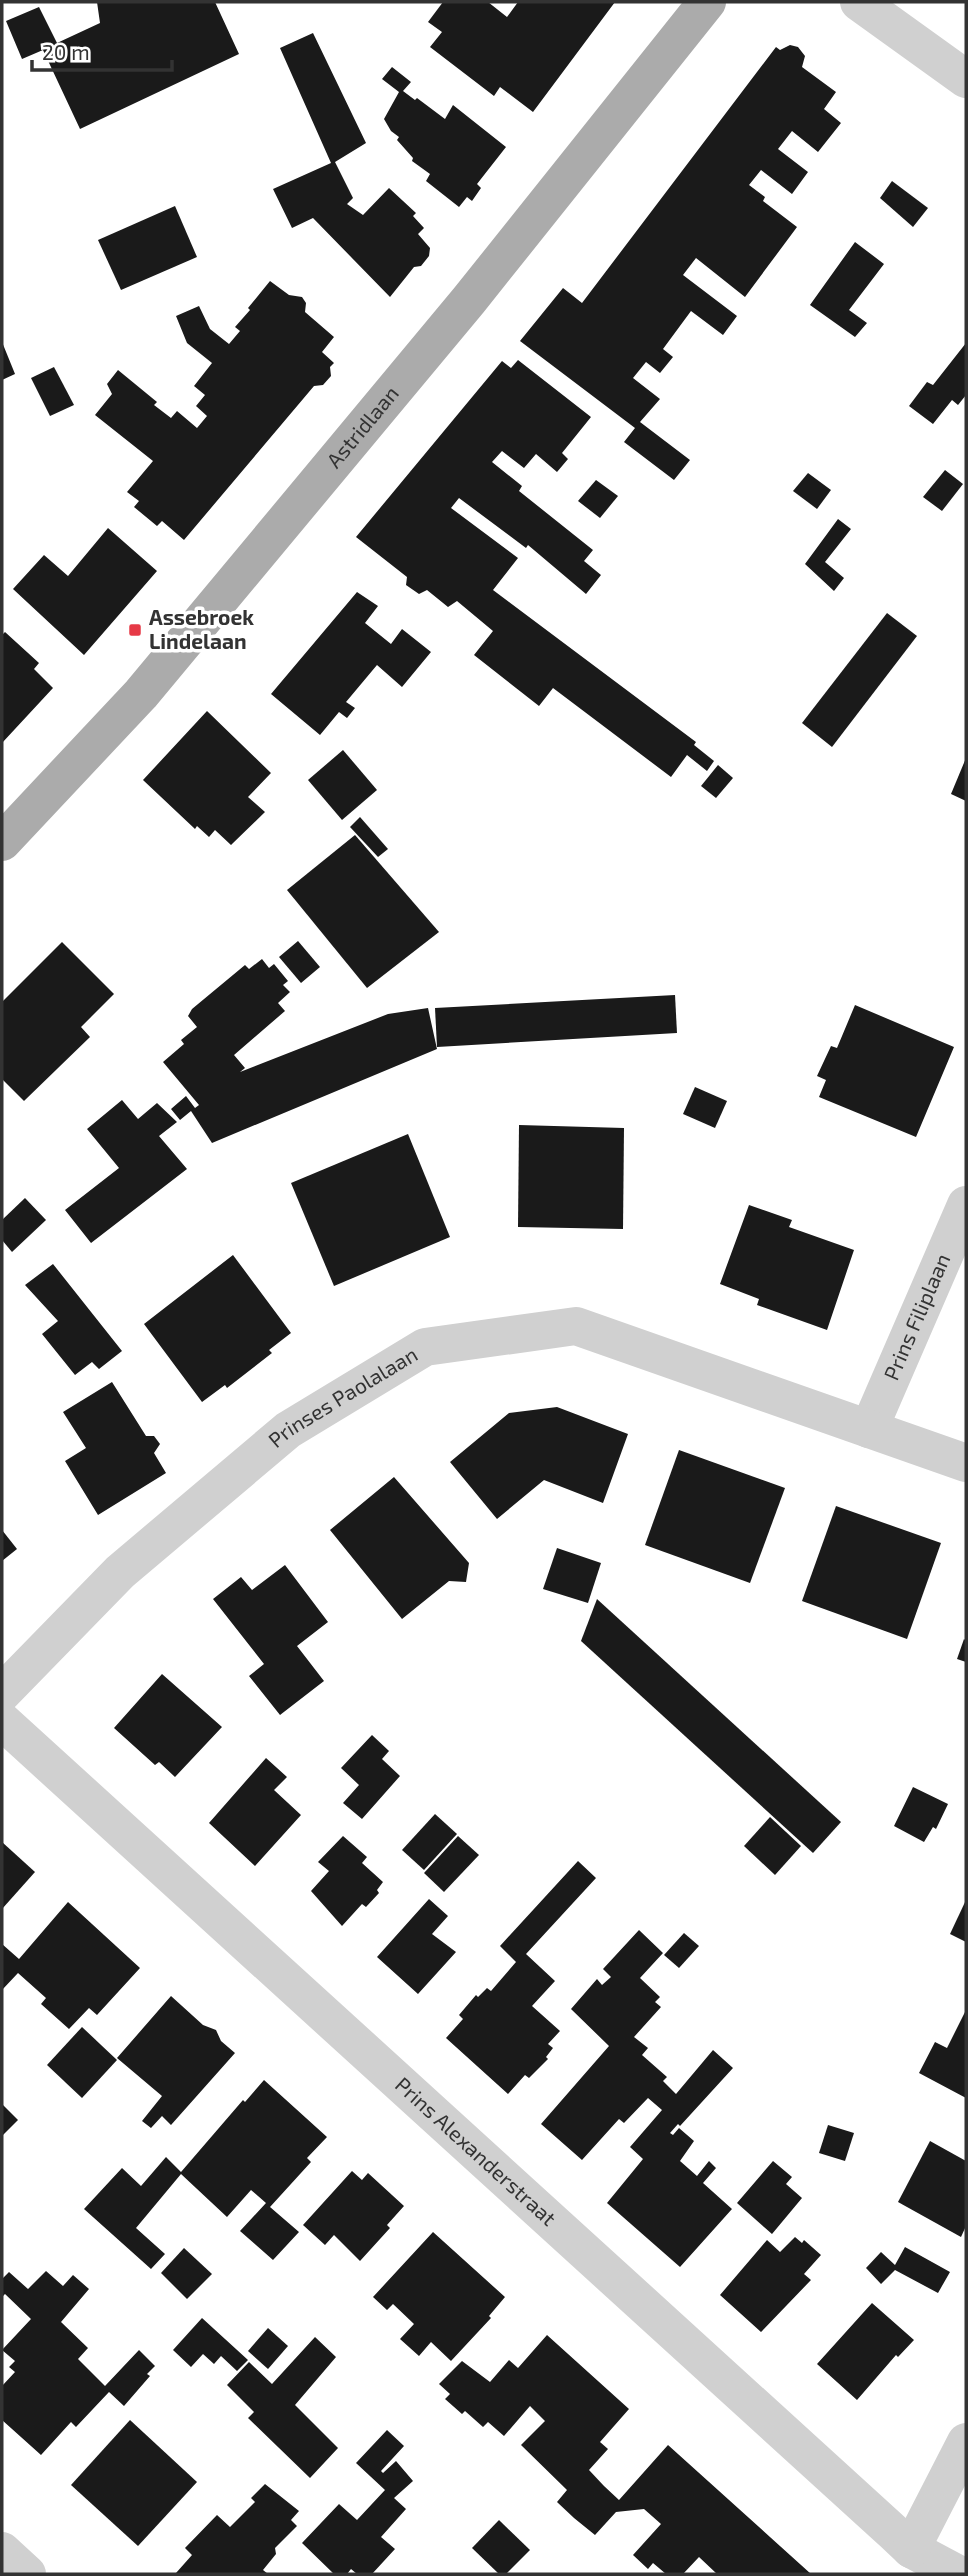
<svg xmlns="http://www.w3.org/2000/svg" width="968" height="2576" viewBox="0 0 968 2576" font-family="'Exo 2',sans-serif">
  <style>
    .building { fill: #1a1a1a }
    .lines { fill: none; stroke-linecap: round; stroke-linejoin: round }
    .minor { stroke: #d0d0d0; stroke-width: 38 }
    .major { stroke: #ababab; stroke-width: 38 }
    .poi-dot { fill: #e63946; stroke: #fff; stroke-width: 2.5 }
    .labels { text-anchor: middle; stroke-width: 7; stroke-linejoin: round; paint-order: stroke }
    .street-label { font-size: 21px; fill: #333; stroke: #fff }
    .poi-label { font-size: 21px; font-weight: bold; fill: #333; stroke: #fff; text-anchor: start }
  </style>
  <rect width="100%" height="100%" fill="#fff"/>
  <!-- building -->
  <g class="building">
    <polygon points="97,2 215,2 239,54 80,129 43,50 22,59 6,21 39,7 57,43 100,23"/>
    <polygon points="443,2 488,2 507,17 518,2 615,2 533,112 500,87 494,96 430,47 442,32 428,22"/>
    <polygon points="313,33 366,143 335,162 353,198 347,204 363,215 389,188 416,213 413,216 424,228 418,234 430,248 429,256 421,266 414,267 390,297 313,218 292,228 273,189 331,163 280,48"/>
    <polygon points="790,45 798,47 805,56 802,67 836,92 824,109 841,123 818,152 792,131 778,149 808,172 792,194 761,170 749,185 765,197 763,201 797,227 745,297 696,258 683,275 737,316 723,335 691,311 663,349 673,357 660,373 646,362 633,378 660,399 640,422 690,460 674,480 624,442 635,428 520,341 563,288 582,303 776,47 780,50"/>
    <polygon points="392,67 411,82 403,91 415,100 417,98 445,119 453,105 506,147 477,184 481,188 472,201 467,197 459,207 426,181 430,174 412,161 413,158 397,140 399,137 391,131 384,119 399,92 382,79"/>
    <polygon points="892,181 928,208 913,227 880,198"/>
    <polygon points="175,206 197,257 121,290 98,240"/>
    <polygon points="855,242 884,264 849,310 867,323 855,337 810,305"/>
    <polygon points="270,281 289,295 302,297 306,303 305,312 334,337 322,352 334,363 330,367 331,376 323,385 314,386 184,540 162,521 157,526 134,507 139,501 127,492 153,461 95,415 112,394 107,384 118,370 157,402 154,405 171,418 177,411 197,428 207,416 196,406 205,395 194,386 212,363 187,343 176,316 199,306 210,329 229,344 240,331 235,327 250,310 248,308"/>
    <polygon points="2,342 15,374 2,380"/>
    <polygon points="966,343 966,395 958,405 952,400 933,424 909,406 927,382 933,385"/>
    <polygon points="518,360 591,417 562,453 568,459 557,472 536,454 524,468 502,451 492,462 522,486 519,491 593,550 584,561 601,575 586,594 528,545 526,548 459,498 451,508 518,558 493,590 696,742 694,745 714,761 707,771 687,755 671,777 553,688 539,706 474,655 493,631 457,601 448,607 427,590 419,594 406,585 407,577 356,537 502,361 511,368"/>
    <polygon points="54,367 74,405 50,416 31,378"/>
    <polygon points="945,470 963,484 942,511 923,497"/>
    <polygon points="808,473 831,490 817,509 793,491"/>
    <polygon points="596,480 618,496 600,518 578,501"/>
    <polygon points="838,519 851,529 825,562 844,578 834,591 805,564"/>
    <polygon points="108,528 157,571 84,655 13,589 44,555 68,576"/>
    <polygon points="357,592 378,606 365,623 391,644 402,629 431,652 402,687 377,665 346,702 355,708 347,718 339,712 320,735 271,694"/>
    <polygon points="887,613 917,636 832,747 802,723"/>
    <polygon points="5,632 39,663 34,669 53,688 2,743 2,635"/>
    <polygon points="207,711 271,773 248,797 265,812 231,845 215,830 209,837 197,826 195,829 143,780"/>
    <polygon points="343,750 377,790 342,820 308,780"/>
    <polygon points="966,758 966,801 951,794"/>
    <polygon points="718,765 733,778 716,798 701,786"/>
    <polygon points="360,817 388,849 378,857 350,827"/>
    <polygon points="355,835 439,932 367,988 287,890"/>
    <polygon points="298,941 320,967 301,983 279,957"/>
    <polygon points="62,942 114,994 81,1027 90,1037 24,1101 2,1079 2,1002"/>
    <polygon points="262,959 269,968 274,964 288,981 283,985 290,992 278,1003 285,1011 234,1055 245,1068 240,1072 388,1014 428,1008 437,1049 212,1143 191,1111 180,1120 171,1109 186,1096 195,1108 199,1105 163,1062 184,1044 181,1040 197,1027 188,1016 192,1009 245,965 249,969"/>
    <polygon points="675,995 677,1033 437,1047 435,1008"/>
    <polygon points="855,1005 954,1047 916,1137 819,1097 826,1080 817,1076 831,1046 837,1048"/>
    <polygon points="695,1087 727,1101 715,1128 683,1114"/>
    <polygon points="122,1100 138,1119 157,1103 177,1122 159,1136 187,1169 91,1243 65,1210 119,1168 87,1129"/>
    <polygon points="519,1125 624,1128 623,1229 518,1227"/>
    <polygon points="408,1134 450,1237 334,1286 291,1183"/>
    <polygon points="25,1198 46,1220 12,1252 2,1240 2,1220"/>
    <polygon points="749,1205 792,1220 789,1227 854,1250 827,1330 757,1305 759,1299 720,1284"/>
    <polygon points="233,1255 291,1333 269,1350 272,1353 227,1388 225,1385 202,1402 144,1324"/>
    <polygon points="53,1264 122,1351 99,1369 92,1362 75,1375 42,1334 58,1321 25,1285"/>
    <polygon points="112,1382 146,1436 154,1436 160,1444 154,1453 166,1473 98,1515 65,1461 86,1448 63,1412"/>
    <polygon points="557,1407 628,1434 603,1503 544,1480 497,1519 450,1462 509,1413"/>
    <polygon points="679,1450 785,1488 750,1583 645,1545"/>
    <polygon points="394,1477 469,1563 466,1582 449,1581 402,1619 330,1530"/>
    <polygon points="836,1506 941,1543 907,1639 802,1601"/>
    <polygon points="2,1530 17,1549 2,1561"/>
    <polygon points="557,1548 601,1563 588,1603 543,1589"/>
    <polygon points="285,1565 328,1622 297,1646 324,1681 280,1715 249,1676 264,1664 213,1599 241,1577 252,1590"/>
    <polygon points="597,1599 841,1822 813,1853 581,1641"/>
    <polygon points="964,1639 966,1641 966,1662 957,1659"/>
    <polygon points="162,1674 222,1727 175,1777 159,1762 155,1765 114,1728"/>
    <polygon points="372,1735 389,1751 382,1759 400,1776 362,1819 343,1803 359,1785 341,1768"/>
    <polygon points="266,1758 287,1777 274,1790 301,1815 255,1866 209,1823"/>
    <polygon points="913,1787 948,1804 936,1829 933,1827 924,1842 894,1826"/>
    <polygon points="435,1814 457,1834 424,1870 402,1850"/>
    <polygon points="770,1817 801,1846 775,1875 744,1846"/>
    <polygon points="343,1836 367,1857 362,1863 383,1882 377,1890 379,1893 366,1907 362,1904 342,1926 311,1891 329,1871 318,1862"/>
    <polygon points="458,1836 479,1855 444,1892 424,1873"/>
    <polygon points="2,1842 35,1872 2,1909"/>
    <polygon points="578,1861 596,1878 526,1954 555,1981 532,2006 560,2031 548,2044 553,2048 546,2057 548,2059 529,2078 525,2075 508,2094 446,2038 463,2019 459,2015 476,1995 478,1997 487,1988 491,1991 516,1962 500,1946"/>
    <polygon points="429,1899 448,1916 432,1934 456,1952 418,1994 377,1957"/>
    <polygon points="966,1900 966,1942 950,1934"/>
    <polygon points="68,1902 140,1968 97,2015 89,2008 69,2029 41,2004 46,1998 18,1973 2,1990 2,1944 19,1959"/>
    <polygon points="639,1930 663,1953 640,1978 660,1997 655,2002 661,2007 634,2037 648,2048 642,2055 667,2077 663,2081 676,2094 713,2050 733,2068 680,2126 678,2124 670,2133 673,2135 679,2128 694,2141 680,2161 697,2176 709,2161 716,2168 703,2183 732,2209 680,2267 607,2203 643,2159 630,2147 662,2110 648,2098 624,2123 619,2119 582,2160 541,2124 609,2046 571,2009 597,1979 602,1985 611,1977 603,1969"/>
    <polygon points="684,1933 699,1946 679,1968 664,1955"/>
    <polygon points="171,1996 203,2025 216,2030 221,2041 235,2053 171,2125 162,2116 151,2128 142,2121 162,2096 117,2058"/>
    <polygon points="966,2010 966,2098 919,2073 935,2042 947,2048"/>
    <polygon points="82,2027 117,2060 82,2098 47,2065"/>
    <polygon points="264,2080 327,2137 307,2158 311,2162 270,2207 299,2232 273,2260 240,2231 266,2203 251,2190 227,2217 181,2174 136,2228 165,2254 151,2269 84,2209 122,2168 141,2186 166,2157 181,2172 243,2100 245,2102"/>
    <polygon points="3,2105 18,2120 2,2136 2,2107"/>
    <polygon points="828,2125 854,2133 845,2161 819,2153"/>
    <polygon points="930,2141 966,2161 966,2226 961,2237 898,2202"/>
    <polygon points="773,2161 792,2177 786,2184 802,2198 772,2234 737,2203"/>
    <polygon points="352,2171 362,2180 368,2173 404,2206 387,2225 390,2228 360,2261 334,2235 325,2245 303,2225"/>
    <polygon points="433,2232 505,2297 489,2316 491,2318 451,2361 431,2342 419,2356 400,2339 414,2324 393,2304 387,2310 373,2297"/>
    <polygon points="795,2237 802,2243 804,2240 821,2255 804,2274 811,2280 761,2332 720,2295 767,2240 780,2252"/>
    <polygon points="905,2247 950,2272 938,2293 895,2270 881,2284 866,2268 881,2252 895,2265"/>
    <polygon points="184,2248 212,2274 187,2299 161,2273"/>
    <polygon points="46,2271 63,2286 73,2275 89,2289 61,2322 88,2348 78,2359 105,2386 139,2350 155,2366 147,2374 150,2376 124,2406 109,2392 76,2427 71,2422 41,2455 2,2420 2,2386 15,2372 9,2367 15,2361 2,2350 31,2319 5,2294 2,2297 2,2279 9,2272 28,2289"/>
    <polygon points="872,2303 914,2340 898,2357 896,2355 857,2400 817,2364"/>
    <polygon points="202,2318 248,2360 237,2371 221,2356 214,2364 203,2354 191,2367 173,2350"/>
    <polygon points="268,2328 288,2346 268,2369 248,2351"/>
    <polygon points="547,2335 629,2409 600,2442 608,2449 589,2470 604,2486 619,2500 668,2445 811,2574 717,2574 699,2557 683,2574 666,2574 653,2563 648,2569 633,2555 661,2524 644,2509 616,2512 595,2535 574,2518 557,2502 567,2490 521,2445 545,2421 530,2406 504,2436 488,2422 483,2427 465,2411 462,2414 445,2399 450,2394 439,2384 462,2361 490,2382 509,2360 518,2368"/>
    <polygon points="315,2337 336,2357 295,2405 338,2448 310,2478 248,2418 254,2412 227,2385 249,2362 272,2384"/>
    <polygon points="130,2420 197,2482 138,2546 71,2485"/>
    <polygon points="387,2430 404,2446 381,2471 383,2473 396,2461 413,2481 394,2498 406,2509 381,2537 395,2549 372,2574 357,2574 351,2569 347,2574 334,2574 302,2543 339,2504 357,2520 385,2490 356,2463"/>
    <polygon points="265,2484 299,2511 291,2520 297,2526 275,2548 276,2554 263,2570 268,2574 176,2573 192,2555 185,2548 217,2515 230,2527 255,2502 251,2498"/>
    <polygon points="499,2520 530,2550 506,2574 499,2574 472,2548"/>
  </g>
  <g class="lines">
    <!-- minor -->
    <g class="minor">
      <polyline points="859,2 966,79"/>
      <path id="s1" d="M869,1429L966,1205"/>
      <path id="s2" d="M2,1693L120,1572L288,1430L425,1347L576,1326L966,1463"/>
      <path id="s3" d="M2,1721L893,2532L911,2549L958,2574"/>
      <polyline points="911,2549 966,2442"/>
      <polyline points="2,2551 27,2574"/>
    </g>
    <!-- major -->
    <path class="major" id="s4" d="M2,842L141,694L469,300L707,2"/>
  </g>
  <!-- markers -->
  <rect class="poi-dot" x="128" y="623" width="14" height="14" rx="3.5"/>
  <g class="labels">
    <!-- street labels -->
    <g class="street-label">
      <text dy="7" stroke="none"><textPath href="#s4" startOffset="550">Astridlaan</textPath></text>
      <text dy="7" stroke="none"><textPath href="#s1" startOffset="122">Prins Filiplaan</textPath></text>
      <text dy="7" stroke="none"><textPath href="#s2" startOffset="453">Prinses Paolalaan</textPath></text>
      <text dy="7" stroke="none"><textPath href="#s3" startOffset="640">Prins Alexanderstraat</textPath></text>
    </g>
    <!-- poi labels -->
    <g class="poi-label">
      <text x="149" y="625">Assebroek<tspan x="149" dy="24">Lindelaan</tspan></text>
    </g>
  </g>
  <!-- border -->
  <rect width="968" height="2576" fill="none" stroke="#333333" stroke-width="7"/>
  <!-- scale -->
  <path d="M32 60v10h140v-10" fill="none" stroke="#333333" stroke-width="3.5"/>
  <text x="42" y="60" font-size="21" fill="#333333" stroke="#ffffff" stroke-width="5" paint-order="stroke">20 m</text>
</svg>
